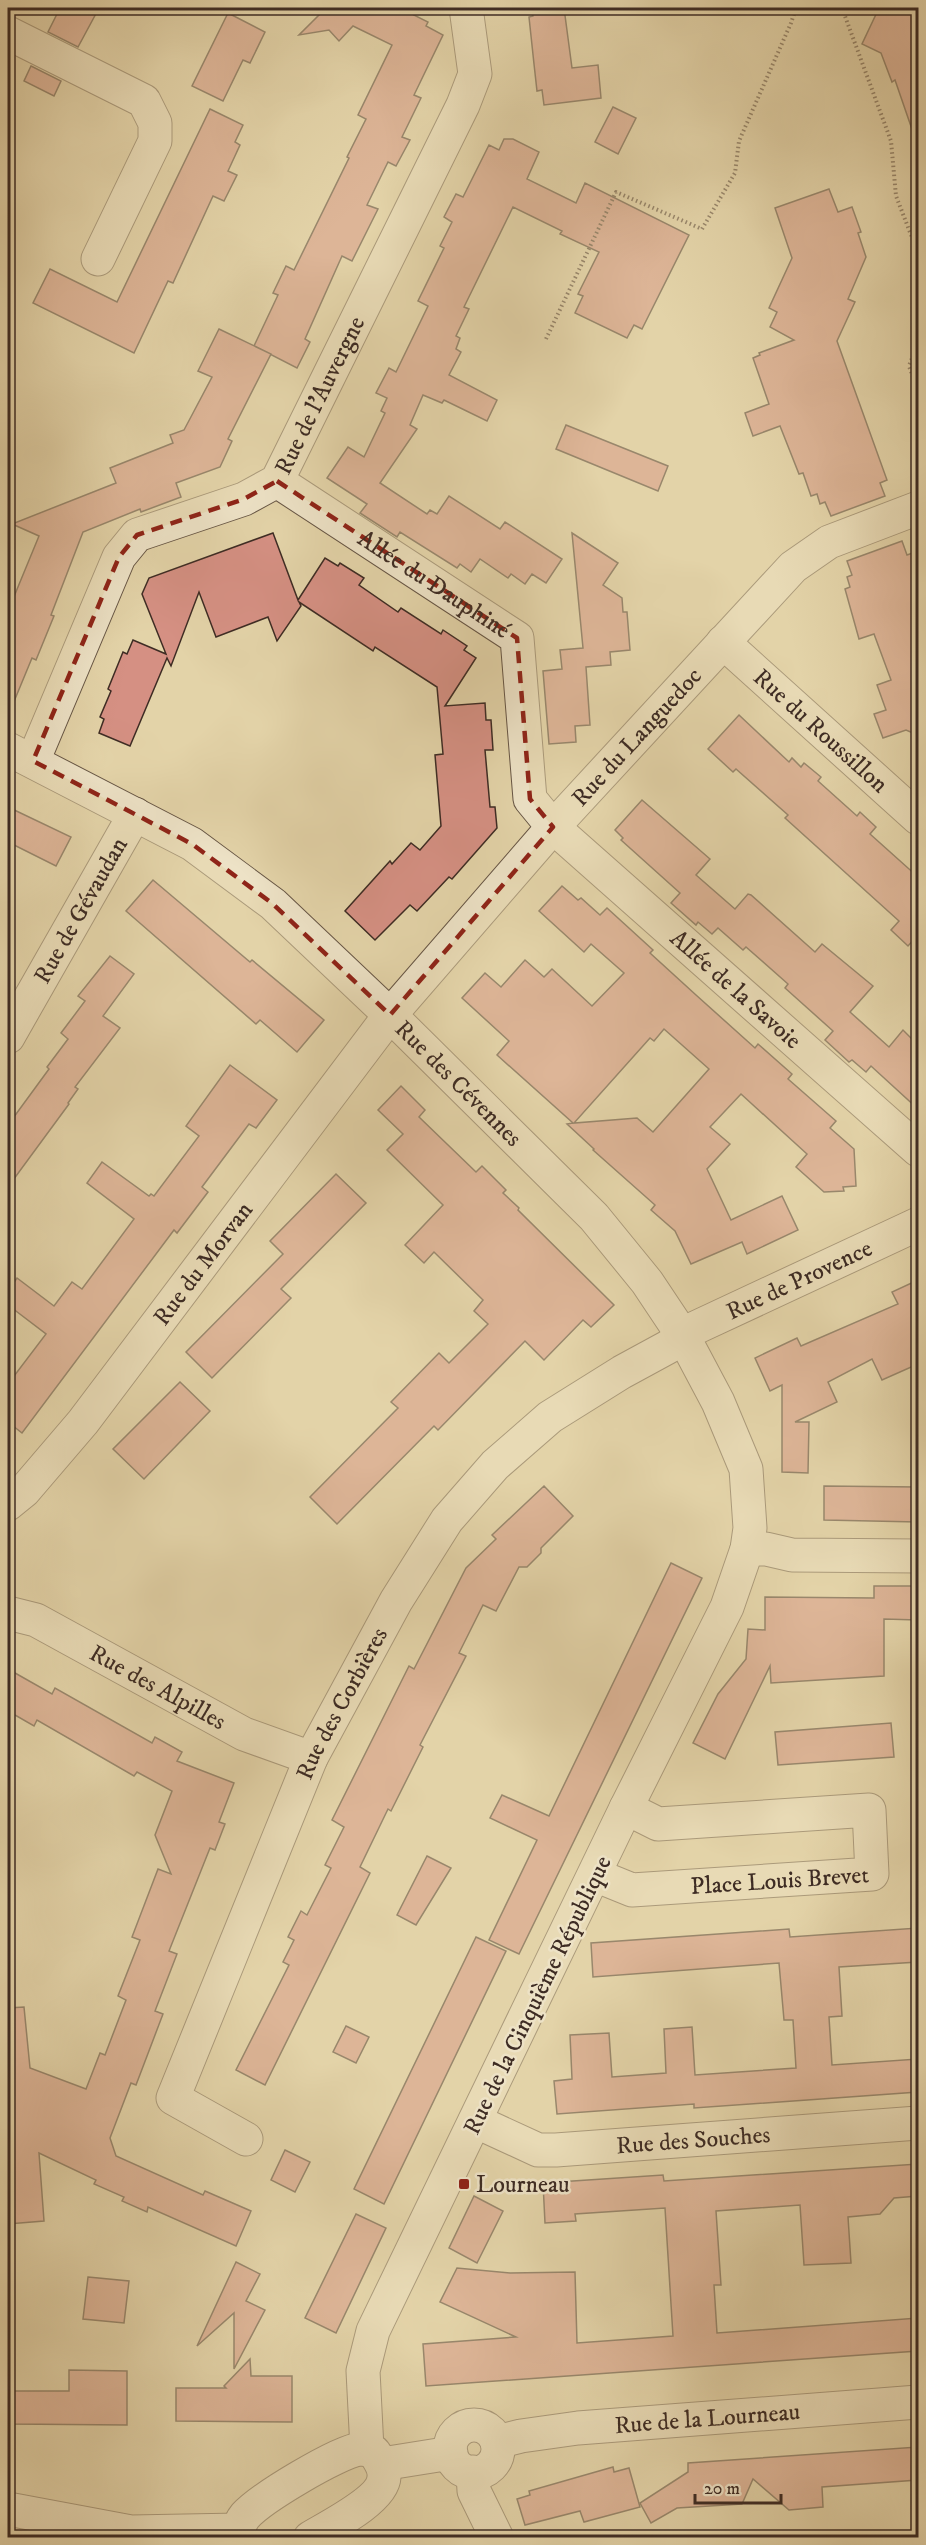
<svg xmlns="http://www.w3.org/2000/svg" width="926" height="2545" viewBox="0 0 926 2545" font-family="'IM FELL DW Pica',serif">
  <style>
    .building { fill: #d59083; stroke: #3e2c24; stroke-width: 1.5; fill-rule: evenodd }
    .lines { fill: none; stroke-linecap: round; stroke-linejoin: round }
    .minor-casing { stroke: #675645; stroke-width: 35 }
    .path { stroke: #3e2c24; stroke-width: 4; stroke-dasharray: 1.5 3; stroke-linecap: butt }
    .minor { stroke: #ede2c6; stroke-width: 33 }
    .marked { fill: none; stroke: #8f2418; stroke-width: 4.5; stroke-dasharray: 12 8; stroke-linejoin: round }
    .poi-dot { fill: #8f2418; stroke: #ede2c6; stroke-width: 2 }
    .labels { text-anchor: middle; stroke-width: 5; stroke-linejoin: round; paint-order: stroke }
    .street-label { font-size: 24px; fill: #3e2c24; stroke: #ede2c6 }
    .poi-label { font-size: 24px; fill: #3e2c24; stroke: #ede2c6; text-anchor: start }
  </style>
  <rect width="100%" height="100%" fill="#e3d3a8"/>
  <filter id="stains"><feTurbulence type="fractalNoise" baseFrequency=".00333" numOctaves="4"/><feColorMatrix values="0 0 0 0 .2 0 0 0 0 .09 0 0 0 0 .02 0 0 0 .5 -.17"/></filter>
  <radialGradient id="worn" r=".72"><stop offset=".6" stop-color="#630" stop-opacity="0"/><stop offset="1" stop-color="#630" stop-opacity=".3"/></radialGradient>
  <!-- building -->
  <g class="building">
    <polygon points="60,8 99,8 78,47 48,32"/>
    <polygon points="316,8 400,8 428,22 426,26 443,35 414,95 421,98 402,137 410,140 396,166 388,162 367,205 378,209 352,261 342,256 305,339 310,342 297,368 254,346 278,295 273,293 286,266 294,270 349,158 347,157 366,119 358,115 392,45 353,26 339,41 329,30 299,35 323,11"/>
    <polygon points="532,8 564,8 572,68 598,65 601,98 544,105 542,90 537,91 534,64 529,17 533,16"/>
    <polygon points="879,8 906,8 918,13 918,137 915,138 895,80 892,82 881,53 862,44"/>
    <polygon points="228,13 265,32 250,63 243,60 223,101 192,86"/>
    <polygon points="31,66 61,81 54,96 24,81"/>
    <polygon points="613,107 636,118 618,154 595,142"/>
    <polygon points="210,109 243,125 235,142 240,145 228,171 237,175 224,201 213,196 173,283 168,281 134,353 33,303 50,269 117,302"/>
    <polygon points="504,139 513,139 539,152 527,179 576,203 585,183 689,235 642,329 634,325 627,338 575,313 583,296 578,294 599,252 560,234 562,231 513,207 464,307 469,309 456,336 460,338 456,349 461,352 449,375 497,400 487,421 444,400 442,403 423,395 410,425 417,429 380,483 427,514 430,510 437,514 449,496 500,529 505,522 562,559 546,583 532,574 525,584 511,574 508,578 480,559 471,572 460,564 457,568 400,532 397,537 360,513 367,504 327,478 348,447 364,457 385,413 381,411 387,398 376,393 389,368 396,372 428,306 418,301 444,248 440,246 452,222 444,217 456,194 463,197 489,145 499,150"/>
    <polygon points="829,189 838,212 852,207 861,232 858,233 866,257 848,299 855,302 837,341 887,480 880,483 885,496 831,516 825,502 820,504 817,494 811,496 803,473 799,474 780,426 753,436 745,413 769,404 753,358 760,355 759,353 794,340 770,327 777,312 769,308 792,258 775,208"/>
    <polygon points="219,329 271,354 228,439 232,441 220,467 176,483 181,497 141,512 140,509 83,532 51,615 54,616 36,660 32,658 8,716 8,597 13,599 39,536 12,524 116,483 110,468 173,443 170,435 184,430 212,377 198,371"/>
    <polygon points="566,425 668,466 658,491 556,449"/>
    <polygon points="273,533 298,600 325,558 338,566 340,563 364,578 359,585 398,612 401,608 441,634 443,630 467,646 464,650 476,658 445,706 485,703 486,720 491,720 493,750 485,750 490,807 495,807 497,828 452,879 449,877 417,911 410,905 375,940 345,911 390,861 392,864 411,843 420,850 441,826 435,755 443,754 437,687 375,647 373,651 299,602 301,606 277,641 268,617 216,637 199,592 171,666 167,658 130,746 99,733 104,719 100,717 111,691 108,689 123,652 127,654 133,640 166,654 142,594 149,578"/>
    <polygon points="572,533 618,563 603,585 622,598 623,612 627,612 630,650 610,652 611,665 586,667 590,725 575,726 576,742 549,744 543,671 562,669 560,650 583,648"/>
    <polygon points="902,541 907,555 918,551 918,735 906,730 883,738 874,714 886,710 877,685 891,680 874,634 859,639 845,589 850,587 847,577 852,575 847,561"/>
    <polygon points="739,715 789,762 792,758 801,767 804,763 821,777 818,781 857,816 860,812 876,827 870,834 918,877 918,940 916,937 908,946 891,930 899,921 785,818 788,815 736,769 733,772 708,749"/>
    <polygon points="642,800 710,859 696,875 735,909 748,894 751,895 815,952 822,944 873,986 850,1012 889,1047 903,1030 918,1045 918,1109 871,1066 866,1072 852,1060 849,1062 825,1040 833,1031 785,988 788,984 746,947 743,950 718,928 712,934 698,922 696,925 671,903 680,893 621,840 623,838 615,830"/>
    <polygon points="8,807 71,837 56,866 8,842"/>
    <polygon points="153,880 250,962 252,960 324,1020 297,1052 260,1020 256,1024 126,911"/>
    <path d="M562,886L578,900L581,898L600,915L607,908L653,950L650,953L696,995L755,1048L758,1044L792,1074L788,1079L836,1121L830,1128L854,1149L856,1186L843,1187L844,1191L824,1192L796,1167L807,1154L741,1094L710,1127L730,1144L707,1169L731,1220L782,1196L798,1230L747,1254L742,1242L691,1264L675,1231L651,1210L655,1205L593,1150L594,1149L567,1124L573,1123L497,1055L509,1041L462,998L485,973L501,987L525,960L544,977L552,969L592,1006L624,973L591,944L584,952L539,911ZM664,1029L709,1069L653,1132L637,1118L574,1123L650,1038L654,1041Z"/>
    <polygon points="110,956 134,974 103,1016 120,1028 75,1087 78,1089 68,1103 69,1104 8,1187 8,1125 49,1069 47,1067 68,1039 61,1033 85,1001 78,996"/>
    <polygon points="230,1065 277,1100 256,1128 249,1124 202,1187 208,1192 177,1233 174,1230 22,1433 8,1422 8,1384 46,1334 8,1305 8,1291 17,1278 54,1306 72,1282 82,1289 134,1219 87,1183 102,1162 149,1196 151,1194 154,1196 199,1136 186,1126"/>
    <polygon points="401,1086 425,1110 419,1117 476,1172 482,1166 506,1190 503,1193 519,1208 518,1210 614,1305 591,1327 583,1320 544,1360 525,1341 438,1430 434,1426 337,1524 310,1497 398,1408 391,1402 439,1353 449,1363 488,1324 474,1311 483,1300 434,1252 424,1263 405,1245 443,1205 387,1150 403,1134 378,1110"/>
    <polygon points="336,1174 366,1203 281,1289 291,1298 212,1378 186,1352 283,1254 270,1241"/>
    <polygon points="918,1280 918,1364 882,1380 872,1359 828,1382 837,1402 795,1422 809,1422 808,1473 782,1472 782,1385 770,1391 755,1358 797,1338 801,1346 898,1304 892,1292"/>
    <polygon points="180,1382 210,1411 144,1479 113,1449"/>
    <polygon points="544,1486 573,1516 541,1548 541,1553 527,1567 519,1567 496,1611 483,1605 459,1653 466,1656 420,1745 423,1747 391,1811 388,1809 360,1867 370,1873 265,2085 236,2070 289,1965 283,1962 294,1940 288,1937 301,1911 307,1915 331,1868 325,1865 344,1827 332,1820 409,1666 414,1669 466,1568 496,1539 492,1535"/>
    <polygon points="824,1486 918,1487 918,1522 824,1520"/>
    <polygon points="671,1563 702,1578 519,1954 489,1940 537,1840 490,1818 502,1795 549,1816"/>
    <polygon points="874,1586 918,1586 918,1620 884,1619 884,1676 771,1683 770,1666 725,1759 693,1743 718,1694 746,1659 748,1629 765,1630 765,1597 874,1598"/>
    <polygon points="8,1669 52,1694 55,1688 152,1743 155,1737 182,1752 177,1761 234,1783 219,1822 225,1824 215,1850 210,1848 169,1951 177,1954 155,2011 163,2014 136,2085 131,2083 110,2138 116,2156 203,2195 205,2191 251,2211 236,2246 148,2207 147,2212 122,2201 124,2197 94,2184 96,2180 39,2153 44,2221 8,2224 8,2008 24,2007 30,2068 86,2089 100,2053 105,2055 126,2000 118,1996 140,1940 132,1937 158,1869 171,1874 155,1835 172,1791 137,1772 134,1776 37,1720 34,1726 8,1711"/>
    <polygon points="891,1723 894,1757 778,1765 775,1732"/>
    <polygon points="427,1856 451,1868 416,1925 397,1915"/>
    <polygon points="918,1928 918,1962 839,1967 842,2016 829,2017 832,2065 918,2059 918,2092 694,2108 694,2104 557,2114 554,2081 572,2079 570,2035 609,2033 612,2077 666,2073 664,2029 692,2027 695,2075 796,2068 793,2020 784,2020 779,1963 593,1977 591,1943 789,1929 790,1937"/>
    <polygon points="476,1937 506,1951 384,2204 354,2189"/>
    <polygon points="346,2026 369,2037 356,2063 333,2052"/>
    <polygon points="285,2150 310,2162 295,2192 271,2180"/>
    <polygon points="918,2164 918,2196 894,2198 880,2214 848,2217 851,2263 804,2265 800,2205 716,2211 721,2285 714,2285 717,2333 918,2318 918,2351 426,2386 423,2344 516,2337 440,2302 457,2268 510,2273 575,2272 577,2343 673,2336 665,2208 575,2214 576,2221 545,2223 543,2183 663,2175 664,2181"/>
    <polygon points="474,2196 503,2211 477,2263 449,2248"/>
    <polygon points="356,2214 386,2228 336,2333 305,2318"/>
    <polygon points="236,2262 260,2274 246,2301 265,2310 234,2369 234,2313 197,2346"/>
    <polygon points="88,2277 129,2281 124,2323 83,2319"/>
    <polygon points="250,2359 251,2376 292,2376 292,2422 176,2421 176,2388 226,2388 224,2386"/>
    <polygon points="69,2370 127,2371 127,2425 10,2424 10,2391 69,2391"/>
    <polygon points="918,2447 918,2480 822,2487 823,2507 789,2510 753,2479 742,2504 677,2508 651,2523 640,2503 688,2472 688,2463"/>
    <polygon points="613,2467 614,2472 629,2468 640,2507 584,2522 580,2511 525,2525 517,2499 530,2495 529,2491"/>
  </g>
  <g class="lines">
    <defs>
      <g id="minor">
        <polyline points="8,33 144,101 155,123 155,141 98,259"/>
        <path id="s1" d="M277,481L517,638L530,799L553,827L918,1150"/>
        <path id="s2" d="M723,642L918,818"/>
        <path id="s3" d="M8,749L192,844L273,904L390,1015L594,1217L647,1282L683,1336L718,1402L746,1469L750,1528L747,1549L727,1607L626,1808L373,2331L363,2371L367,2449"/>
        <path id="s4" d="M33,761L119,557L137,535L244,499L277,481L463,105L475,74L466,8"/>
        <path id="s5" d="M8,1037L135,814"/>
        <path id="s6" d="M8,1504L24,1491L83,1422L390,1015L553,827L793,567L829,542L918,508"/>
        <polyline points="747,1549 766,1549 792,1555 918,1556"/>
        <path id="s7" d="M8,1613L36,1620L244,1734L311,1758"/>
        <path id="s8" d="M595,1875L632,1890L872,1874L869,1810L658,1824L626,1808"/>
        <path id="s9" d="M475,2121L538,2150H556L918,2123"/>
        <path id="s10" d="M246,2139L173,2098L311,1758L396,1601L447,1520L495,1465L550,1417L622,1372L668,1347L695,1328L918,1224"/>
        <circle cx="474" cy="2449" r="24"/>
        <path id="s11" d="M497,2442L521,2436L578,2428L918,2402"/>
        <polyline points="382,2464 451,2453"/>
        <polyline points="473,2472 474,2491 497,2538"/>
        <polyline points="8,2509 131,2532 239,2530"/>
        <path d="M240,2538C238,2530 240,2522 245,2516C261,2498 338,2452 360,2449C365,2449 369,2450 374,2452C379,2460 385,2467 384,2477C383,2500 328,2527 310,2538"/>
      </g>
    </defs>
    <!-- minor casing -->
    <use href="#minor" class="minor-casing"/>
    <!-- path -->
    <g class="path">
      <polyline points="842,8 891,141 896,196 918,253"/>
      <polyline points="918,290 915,291 918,303"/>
      <polyline points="546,339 616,192 702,229 735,173 739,141 791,23 796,8"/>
      <polyline points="918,342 909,366 918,391"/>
    </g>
    <!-- minor -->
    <use href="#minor" class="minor"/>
  </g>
  <!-- marked area -->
  <path d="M0 0H926V2545H0ZM277,481L517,638L530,799L553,827L390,1015L273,904L192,844L33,761L119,557L137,535L244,499Z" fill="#e3d3a8" fill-opacity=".55" fill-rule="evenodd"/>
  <path class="marked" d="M277,481L517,638L530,799L553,827L390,1015L273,904L192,844L33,761L119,557L137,535L244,499Z"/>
  <!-- markers -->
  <rect class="poi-dot" x="458" y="2178" width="12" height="12" rx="3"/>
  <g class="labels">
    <!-- street labels -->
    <g class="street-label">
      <text dy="8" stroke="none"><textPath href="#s4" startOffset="496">Rue de l'Auvergne</textPath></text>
      <text dy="8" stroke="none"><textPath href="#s1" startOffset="188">Allée du Dauphiné</textPath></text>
      <text dy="8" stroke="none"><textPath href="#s2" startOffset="132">Rue du Roussillon</textPath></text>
      <text dy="8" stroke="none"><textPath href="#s6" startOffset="993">Rue du Languedoc</textPath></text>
      <text dy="8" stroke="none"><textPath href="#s5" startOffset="146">Rue de Gévaudan</textPath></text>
      <text dy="8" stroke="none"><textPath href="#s1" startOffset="729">Allée de la Savoie</textPath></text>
      <text dy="8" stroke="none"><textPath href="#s3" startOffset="566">Rue des Cévennes</textPath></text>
      <text dy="8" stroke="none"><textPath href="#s6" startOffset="310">Rue du Morvan</textPath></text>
      <text dy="8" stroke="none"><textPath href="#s10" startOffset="1156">Rue de Provence</textPath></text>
      <text dy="8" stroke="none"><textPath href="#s7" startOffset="168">Rue des Alpilles</textPath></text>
      <text dy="8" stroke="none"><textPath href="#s10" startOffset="513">Rue des Corbières</textPath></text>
      <text dy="8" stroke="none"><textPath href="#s8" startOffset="188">Place Louis Brevet</textPath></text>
      <text transform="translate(537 1995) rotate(-64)" y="8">Rue de la Cinquième République</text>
      <text dy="8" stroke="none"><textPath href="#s9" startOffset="225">Rue des Souches</textPath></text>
      <text dy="8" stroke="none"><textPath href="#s11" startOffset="212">Rue de la Lourneau</textPath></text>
    </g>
    <!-- poi labels -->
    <g class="poi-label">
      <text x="476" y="2192">Lourneau</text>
    </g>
  </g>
  <!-- margin -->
  <rect width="926" height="2545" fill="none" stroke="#e3d3a8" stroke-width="30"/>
  <rect x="9" y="9" width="908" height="2527" fill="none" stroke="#3e2c24" stroke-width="3"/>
  <rect x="15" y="15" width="896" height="2515" fill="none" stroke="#3e2c24" stroke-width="1.5"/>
  <!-- scale -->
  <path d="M695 2494v9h86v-9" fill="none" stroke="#3e2c24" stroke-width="3"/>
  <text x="704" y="2494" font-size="18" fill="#3e2c24" stroke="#ede2c6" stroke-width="4.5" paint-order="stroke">20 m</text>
  <rect width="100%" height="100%" filter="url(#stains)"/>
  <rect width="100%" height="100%" fill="url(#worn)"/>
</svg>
